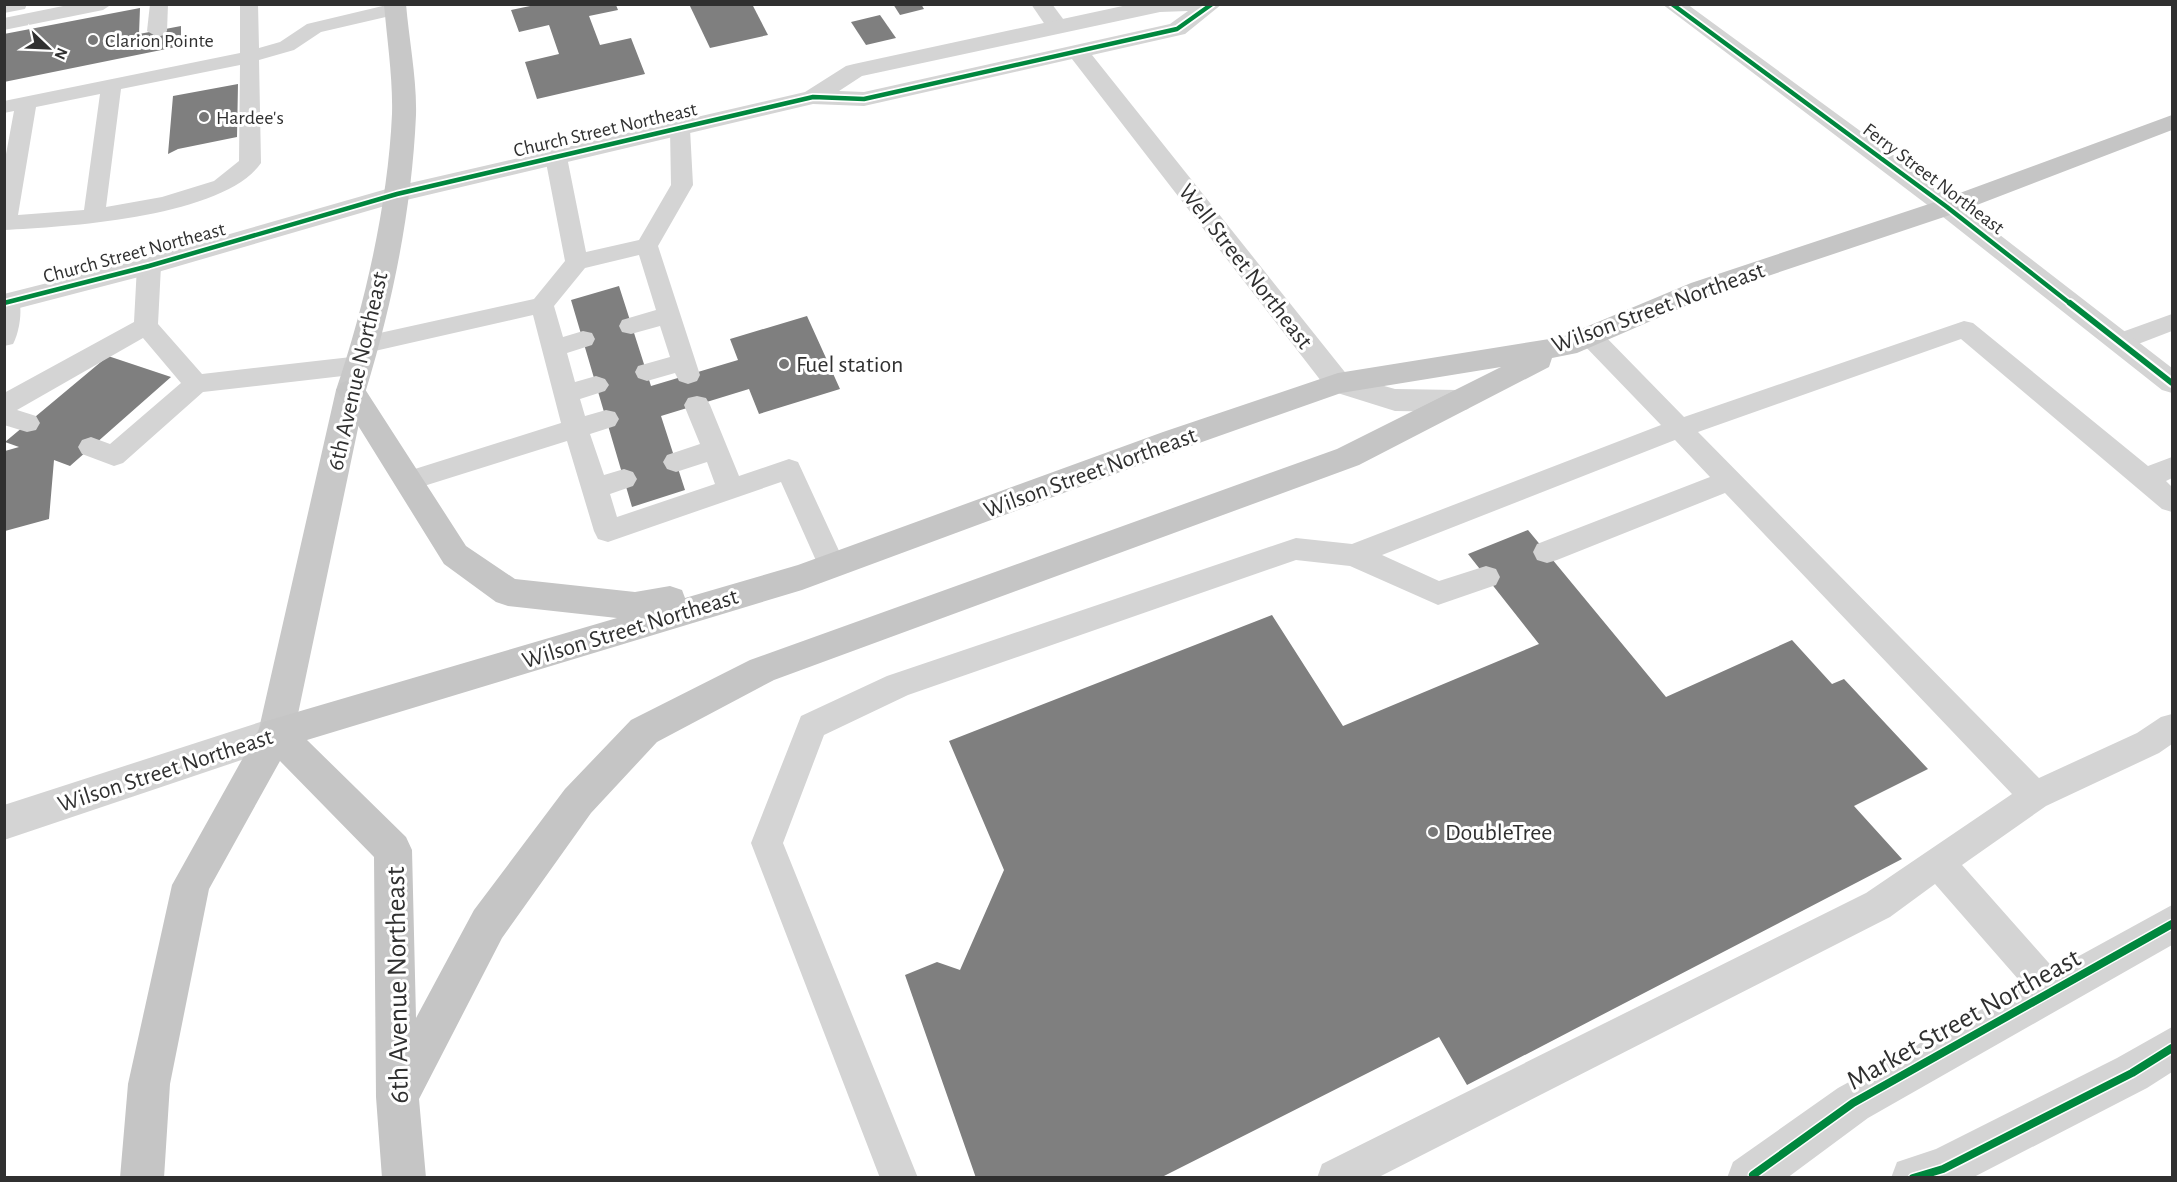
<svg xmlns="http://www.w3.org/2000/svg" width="2177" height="1182" viewBox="0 0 2177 1182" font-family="'Alegreya Sans',sans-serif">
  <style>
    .building { fill: #7f7f7f }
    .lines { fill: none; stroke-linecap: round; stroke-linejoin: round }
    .service { fill: #d4d4d4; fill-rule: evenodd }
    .minor { fill: #d4d4d4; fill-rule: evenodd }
    .tertiary { fill: #d4d4d4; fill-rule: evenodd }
    .primary { fill: #c8c8c8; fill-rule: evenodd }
    .trunk { fill: #c5c5c5; fill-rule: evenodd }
    .cycleway-far2-casing { stroke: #fff; stroke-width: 8 }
    .cycleway-far1-casing { stroke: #fff; stroke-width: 10 }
    .cycleway-casing { stroke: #fff; stroke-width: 11 }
    .cycleway-far2 { stroke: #00873e; stroke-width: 4.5 }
    .cycleway-far1 { stroke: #00873e; stroke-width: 6 }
    .cycleway { stroke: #00873e; stroke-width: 8 }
    .poi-dot { fill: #787878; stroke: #fff; stroke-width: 2 }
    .labels { text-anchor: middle; stroke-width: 6; stroke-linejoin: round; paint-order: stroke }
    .far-poi-label { font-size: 20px; fill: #303030; stroke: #fff; text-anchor: start }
    .far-street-label { font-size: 20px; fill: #303030; stroke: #fff }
    .street-label { font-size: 24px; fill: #303030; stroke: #fff }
    .poi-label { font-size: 24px; fill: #303030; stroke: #fff; text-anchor: start }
    .near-street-label { font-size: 28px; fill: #303030; stroke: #fff }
  </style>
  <rect width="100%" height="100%" fill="#fff"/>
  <!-- building -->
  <g class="building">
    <polygon points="689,4 752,4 768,35 710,48"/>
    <polygon points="893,4 921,4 924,9 900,15"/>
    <polygon points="535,5 616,5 618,10 589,16 600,45 631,38 645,74 537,99 525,62 559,54 549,25 519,32 511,10"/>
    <polygon points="140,8 139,34 181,26 181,46 4,82 4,34"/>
    <polygon points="880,15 896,38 866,45 851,22"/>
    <polygon points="238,84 237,137 178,149 168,154 173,96"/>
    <polygon points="619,286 651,386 738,360 730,339 807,316 840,389 759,414 749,389 661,416 685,490 632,507 571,300"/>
    <polygon points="108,356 171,377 70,466 54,460 49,519 5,531 5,451 19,447 5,442"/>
    <polygon points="1528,530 1666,697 1792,640 1832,684 1844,679 1928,769 1854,806 1902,859 1467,1085 1439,1037 1160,1178 976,1178 905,975 937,962 960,970 1004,870 949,741 1272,615 1343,726 1539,644 1468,554"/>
  </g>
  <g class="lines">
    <!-- service -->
    <g class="service">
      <polygon points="73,4 112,4 103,10 4,30 4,18"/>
      <polygon points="150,4 168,4 167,31 164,35 157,37 147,31"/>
      <path d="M240,4H258L259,48L280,42L307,24L391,4L403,5L405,9L403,13L321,32L294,50L259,60L261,163C224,217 67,227 4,230V165L14,111L4,113V101L240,53ZM240,65L239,161L214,181L162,197L106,207L121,89ZM100,94L84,210L18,215L36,107Z"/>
      <polygon points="680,123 687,125 690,129 693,185 658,246 700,375 697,381 688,384 679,381 675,373 647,381 638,378 635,372 638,366 670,357 660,326 631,334 622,332 619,326 622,320 656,310 639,255 585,268 554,306 563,337 583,331 592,333 595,339 592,345 567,353 575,382 596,376 605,379 609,385 605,391 580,399 585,416 606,410 615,412 619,419 615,426 590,434 604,475 624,469 633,472 637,479 633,486 610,494 617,517 715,484 707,462 676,472 667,469 663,462 667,455 700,444 684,405 688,398 697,396 706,398 710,405 739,476 789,459 798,462 846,566 842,574 832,577 822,574 781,482 608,542 598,539 594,531 567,441 408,491 399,488 395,481 399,474 561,423 533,315 366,353 357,350 354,344 357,338 534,299 565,261 545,157 548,152 564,152 567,157 586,252 639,240 671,185 670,129 673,125"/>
      <polygon points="149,258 157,261 161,266 158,324 202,374 360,356 369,359 372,365 369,371 360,374 203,392 123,463 114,466 82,454 78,447 82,440 91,437 110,444 181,383 143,338 17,410 36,416 40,423 36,430 27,432 4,425 4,393 134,322 137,266 141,261"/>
      <path d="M9,294L17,296C24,307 19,333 13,344L4,346V295Z"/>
      <polygon points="2172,314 2172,331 2120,351 2111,348 2108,342 2111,336"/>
      <polygon points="1964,321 1973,323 2148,466 2172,457 2172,478 2166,481 2172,487 2172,512 2162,509 1961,339 1698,432 2039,778 2137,733 2161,717 2172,714 2172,744 2159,753 2046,806 1962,865 2064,980 2070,992 2064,1004 2052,1010 2040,1004 1935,884 1890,917 1377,1178 1317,1178 1322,1164 1866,893 2012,794 1725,493 1557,560 1547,563 1537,560 1533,552 1537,544 1710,477 1675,440 1382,555 1439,581 1486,566 1496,569 1500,577 1496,585 1438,605 1350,566 1296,560 908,695 824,735 783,843 918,1178 880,1178 751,843 801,716 887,676 1296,538 1352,544 1661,425 1581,342 1578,336 1581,330 1590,328 1599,330 1684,417"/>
    </g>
    <!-- minor -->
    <g class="minor">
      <polygon points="4,4 27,4 25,9 4,13"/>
      <polygon points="1031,4 1052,4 1069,27 1066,32 1050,32"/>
      <polygon points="1662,4 1687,4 1956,201 2172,368 2172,393 2162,390 1938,213"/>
      <polygon points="2172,905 2172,945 1868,1118 1787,1178 1727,1178 1733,1162 1838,1088"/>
      <polygon points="2172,1027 2172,1072 2147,1088 1972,1178 1891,1178 1897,1162 1936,1149 2117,1058"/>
    </g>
    <!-- tertiary -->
    <g class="tertiary">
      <path d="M1132,4H1222L1185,34L1092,55L1348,376L1395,389L1458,390L1468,393L1473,401L1468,409L1458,412L1395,411L1328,390L1072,59L864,106L813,104L402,201L158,272L4,312V294L146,258L397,186L805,92L846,66L854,64ZM1188,11L1170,24L864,92L839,91L862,76L1160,12Z"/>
      <polygon points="276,717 289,722 294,733 289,744 4,840 4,805"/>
    </g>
    <!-- primary -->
    <path class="primary" d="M384,4H406C409,40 417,79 416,115C412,207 393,302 366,390L294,733L289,744L276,749L263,744L258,733L336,390C365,305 388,203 392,114C393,78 387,40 384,4Z"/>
    <!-- trunk -->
    <path class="trunk" d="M2172,115V130L1956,213L1711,295L1577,353L1552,358L1549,367L1359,465L774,680L657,742L591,813L502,938L419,1099L426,1178H382L376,1097L374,857L280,761L209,889L170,1084L164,1178H120L128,1084L172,885L263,722L617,618L508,606L496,602L444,564L336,390L341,383L351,379L361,383L466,546L515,579L635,592L670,586L682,590L685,598L798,565L1163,432L1338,373L1562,337L1691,283L1938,201ZM1501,367L1337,449L750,660L631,720L565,789L474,910L416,1018L412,850L406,837L307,740L802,590L1185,448L1341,393Z"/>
    <defs>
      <g id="cycleway-far2">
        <polyline points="1672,4 1947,207 2072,305"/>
        <polyline points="4,303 149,266 397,194 813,97 864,99 1177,29 1212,4"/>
      </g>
      <polyline id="cycleway-far1" points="2070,303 2172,383"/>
      <g id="cycleway">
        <polyline points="1753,1175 1853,1103 2172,924"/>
        <polyline points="1913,1178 1943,1169 2132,1073 2172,1048"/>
      </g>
    </defs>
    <!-- cycleway-far2 casing -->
    <use href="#cycleway-far2" class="cycleway-far2-casing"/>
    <!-- cycleway-far1 casing -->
    <use href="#cycleway-far1" class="cycleway-far1-casing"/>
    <!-- cycleway casing -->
    <use href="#cycleway" class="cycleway-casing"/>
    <!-- cycleway-far2 -->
    <use href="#cycleway-far2" class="cycleway-far2"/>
    <!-- cycleway-far1 -->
    <use href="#cycleway-far1" class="cycleway-far1"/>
    <!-- cycleway -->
    <use href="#cycleway" class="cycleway"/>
  </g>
  <!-- markers -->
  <g class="poi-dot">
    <circle cx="93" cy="40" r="6"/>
    <circle cx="204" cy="117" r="6"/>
    <circle cx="784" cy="364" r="6"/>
    <circle cx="1433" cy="832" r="6"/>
  </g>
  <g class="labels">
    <!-- far-poi labels -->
    <g class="far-poi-label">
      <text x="105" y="47">Clarion Pointe</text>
      <text x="216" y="124">Hardee's</text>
    </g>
    <!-- far-street labels -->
    <g class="far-street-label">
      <text transform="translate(605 129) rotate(-13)" y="7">Church Street Northeast</text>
      <text transform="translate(1934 178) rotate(37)" y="7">Ferry Street Northeast</text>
      <text transform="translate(134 252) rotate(-15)" y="7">Church Street Northeast</text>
    </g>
    <!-- street labels -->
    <g class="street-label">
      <text transform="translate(1246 266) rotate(52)" y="8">Well Street Northeast</text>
      <text transform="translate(1658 307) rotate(-20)" y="8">Wilson Street Northeast</text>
      <text transform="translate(357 371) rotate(-77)" y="8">6th Avenue Northeast</text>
      <text transform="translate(1090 472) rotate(-20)" y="8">Wilson Street Northeast</text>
      <text transform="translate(630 628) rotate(-17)" y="8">Wilson Street Northeast</text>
      <text transform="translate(165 770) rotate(-18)" y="8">Wilson Street Northeast</text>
    </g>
    <!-- poi labels -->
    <g class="poi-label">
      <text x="796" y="372">Fuel station</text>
      <text x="1445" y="840">DoubleTree</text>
    </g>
    <!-- near-street labels -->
    <g class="near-street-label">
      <text transform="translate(396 985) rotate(-91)" y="10">6th Avenue Northeast</text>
      <text transform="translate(1963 1018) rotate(-29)" y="10">Market Street Northeast</text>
    </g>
  </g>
  <!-- border -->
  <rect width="2177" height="1182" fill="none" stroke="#303030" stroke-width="12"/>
  <!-- north arrow -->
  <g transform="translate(48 48) rotate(113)" stroke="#ffffff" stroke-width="4.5" paint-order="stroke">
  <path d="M0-4.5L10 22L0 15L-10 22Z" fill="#303030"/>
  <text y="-9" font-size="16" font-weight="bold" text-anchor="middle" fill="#303030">N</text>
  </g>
</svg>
